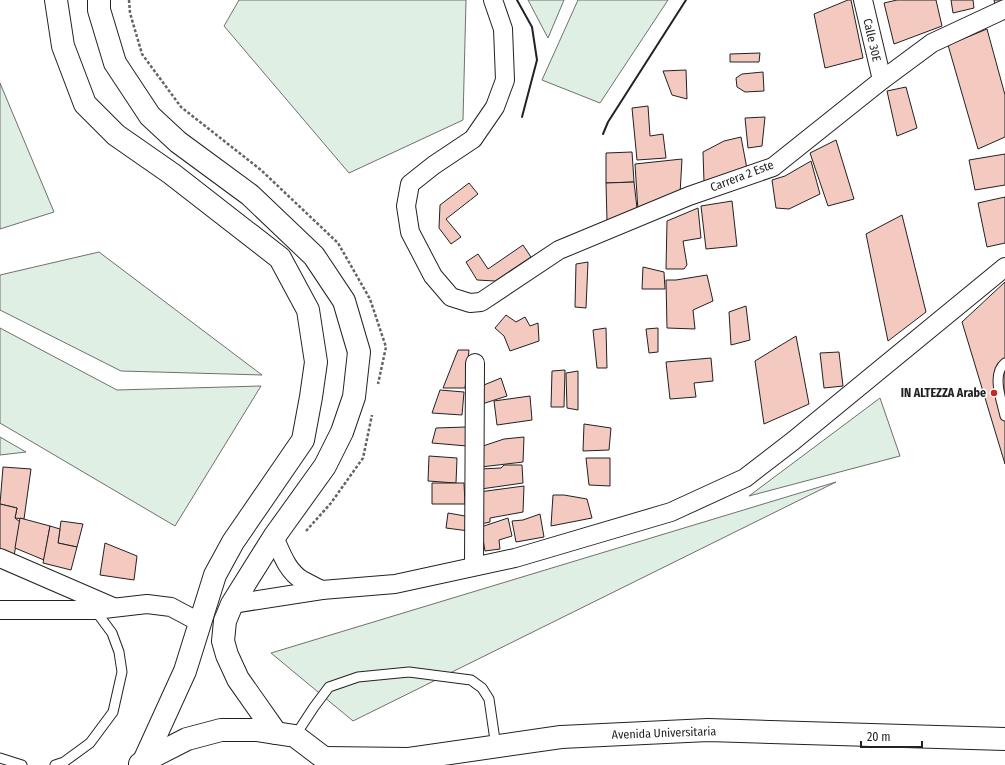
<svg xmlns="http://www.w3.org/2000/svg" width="1005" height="765" viewBox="0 0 1005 765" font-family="'Fira Sans Condensed',sans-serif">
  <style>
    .green { fill: #e0efe3; stroke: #6f6f6f }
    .building { fill: #f3c9c0; stroke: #222 }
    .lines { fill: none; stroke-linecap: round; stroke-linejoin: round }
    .lane-casing { stroke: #222; stroke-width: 11 }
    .street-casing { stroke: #222; stroke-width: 20 }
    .secondary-casing { stroke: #222; stroke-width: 24 }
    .primary-casing { stroke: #222; stroke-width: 24 }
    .path { stroke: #646464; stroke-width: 2.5; stroke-dasharray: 3 2; stroke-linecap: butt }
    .lane { stroke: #fff; stroke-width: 9 }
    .street { stroke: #fff; stroke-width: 18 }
    .secondary { stroke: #fff; stroke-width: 22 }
    .primary { stroke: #fff; stroke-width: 22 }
    .wall { stroke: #222; stroke-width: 2 }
    .poi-dot { fill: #c62828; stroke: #fff; stroke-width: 1.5 }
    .labels { text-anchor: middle; stroke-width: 3; stroke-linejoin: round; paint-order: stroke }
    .street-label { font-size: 12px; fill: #222; stroke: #fff }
    .poi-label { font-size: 12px; font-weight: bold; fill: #222; stroke: #fff; text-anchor: end }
  </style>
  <rect width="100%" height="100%" fill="#fff"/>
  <!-- green -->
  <g class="green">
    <polygon points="239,0 466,0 463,120 349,173 224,26"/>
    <polygon points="528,0 564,0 548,38"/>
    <polygon points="578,0 668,0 600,103 542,80"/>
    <polygon points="0,83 54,212 0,229"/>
    <polygon points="99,252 262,375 121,371 0,310 0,275"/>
    <polygon points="0,328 117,390 261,386 175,526 0,423"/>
    <polygon points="880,398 900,456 749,496"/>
    <polygon points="0,437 26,452 0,455"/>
    <polygon points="836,482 353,721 271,653"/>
  </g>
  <!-- building -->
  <g class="building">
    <polygon points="848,0 851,0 863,58 825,68 814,14"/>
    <polygon points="897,0 936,0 942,26 894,44 884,3"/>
    <polygon points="951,0 973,0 974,8 953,13"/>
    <polygon points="994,0 1005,0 1005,2 995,4"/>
    <polygon points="987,29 1005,95 1005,137 978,149 948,45"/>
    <polygon points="760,53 759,62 730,62 730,54"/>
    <polygon points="686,70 687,99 672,95 663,71"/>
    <polygon points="763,72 764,91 745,92 737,87 736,78 742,74"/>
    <polygon points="906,87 917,128 897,136 887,91"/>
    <polygon points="648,106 650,136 663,134 666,158 637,160 632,108"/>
    <polygon points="765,117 762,146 748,148 745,118"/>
    <polygon points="741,137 747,169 704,182 703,152 724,141"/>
    <polygon points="836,140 854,199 828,206 810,153"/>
    <polygon points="632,152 634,182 606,183 606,153"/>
    <polygon points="1005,154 1005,185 975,190 969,160"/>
    <polygon points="682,159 680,194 638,211 635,164"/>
    <polygon points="811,161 820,194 789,209 776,208 772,180 785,176"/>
    <polygon points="634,182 637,208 607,221 606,183"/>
    <polygon points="469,183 478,194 446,219 461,237 451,244 439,228 440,205"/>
    <polygon points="1005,197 1005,243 987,247 978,203"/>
    <polygon points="732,201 737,246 706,249 701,206"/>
    <polygon points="698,208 701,238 683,241 687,265 684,269 666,269 667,221"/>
    <polygon points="902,215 926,312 888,341 866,234"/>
    <polygon points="523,245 531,257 495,281 477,280 466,262 478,254 488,269"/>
    <polygon points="588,262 586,308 575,307 576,264"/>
    <polygon points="643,267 664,272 665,289 642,289"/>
    <polygon points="707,275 713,301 693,310 695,329 667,328 666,280 676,280"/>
    <polygon points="1005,282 1005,464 962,322"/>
    <polygon points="746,306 750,340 731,345 729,312"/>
    <polygon points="506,315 516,322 525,317 530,326 538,323 539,341 510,351 504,336 495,328"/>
    <polygon points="606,328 607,368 597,368 593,330"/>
    <polygon points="658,328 658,352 649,353 646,329"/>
    <polygon points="796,336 809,404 764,424 755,361"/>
    <polygon points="458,350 469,350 465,388 443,388"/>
    <polygon points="839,352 843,386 824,388 820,353"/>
    <polygon points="711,358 713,381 694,383 696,397 670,399 666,362"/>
    <polygon points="565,370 564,407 551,407 552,371"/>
    <polygon points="578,371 578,410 567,408 566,373"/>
    <polygon points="501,378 507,396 482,404 479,387"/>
    <polygon points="440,390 464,392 462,415 432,413"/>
    <polygon points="530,396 532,420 497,425 494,401"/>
    <polygon points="584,424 611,428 609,450 583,451"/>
    <polygon points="466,427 467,446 432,443 436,428"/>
    <polygon points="524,437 523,462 481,467 480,447 504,439"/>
    <polygon points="429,456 457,458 456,483 428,481"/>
    <polygon points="586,458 610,458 610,486 589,485"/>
    <polygon points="504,465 522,465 523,483 481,489 480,469 501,468"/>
    <polygon points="3,467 31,469 24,519 15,518 17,508 0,504"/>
    <polygon points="432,483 464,483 465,504 432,504"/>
    <polygon points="524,486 523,512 490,518 490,522 481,524 479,492"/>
    <polygon points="553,495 564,495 587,499 592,518 551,526"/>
    <polygon points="0,504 17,508 15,518 20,522 14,556 0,553"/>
    <polygon points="448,513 471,517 469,531 446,528"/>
    <polygon points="540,514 544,537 516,542 512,521 523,520"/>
    <polygon points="20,518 50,526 44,560 15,548"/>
    <polygon points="508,518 512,536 499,540 500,549 485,551 481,527"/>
    <polygon points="61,521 83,524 77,547 58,543"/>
    <polygon points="50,526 60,529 58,543 77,547 71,570 43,563"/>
    <polygon points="105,543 137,556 134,580 100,575"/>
  </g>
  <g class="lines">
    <defs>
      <g id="lane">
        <path d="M1005,363C991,374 1002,402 1005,416"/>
        <polyline points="295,736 314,707 329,687 358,677 409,672 471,680 482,688 489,699 496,747"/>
        <polyline points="0,758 22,765"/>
        <polyline points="55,765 64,762 90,743 113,712 122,672 119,652 112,633 95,610"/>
      </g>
      <g id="street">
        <polyline points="493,0 503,29 505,80 495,107 473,139 434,165 410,184 406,206 410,232 433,276 451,297 470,303 481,302 559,250 689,196 773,167 882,80 932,43 1005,9"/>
        <polyline points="863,0 882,80"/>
        <path d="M274,537C281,552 287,571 302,580C308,583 315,587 322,590"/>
        <polyline points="0,558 113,607"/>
        <polyline points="474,566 475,363"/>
        <polyline points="232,604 322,590 395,584 515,558 671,512 745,478 793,441 1005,267"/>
        <polyline points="0,610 95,610 147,604 171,607 201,623"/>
      </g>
      <polyline id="secondary" points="324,758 409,759 561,737 708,730 1005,739"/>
      <g id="primary">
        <polyline points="56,0 63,46 85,104 116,135 172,174 280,258 308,310 316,362 311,397 303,440 233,542 215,575 185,671 144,761"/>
        <polyline points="99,0 99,10 115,63 150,116 178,142 250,195 314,256 344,301 359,352 354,397 342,432 325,466 274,537 232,604 225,621 223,641 227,655 238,679 276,733"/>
        <polyline points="140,764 144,761 187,739 221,730 256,730 295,736 324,758 328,765"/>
      </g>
    </defs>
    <!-- lane casing -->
    <use href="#lane" class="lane-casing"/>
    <!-- street casing -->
    <use href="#street" class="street-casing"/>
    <!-- secondary casing -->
    <use href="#secondary" class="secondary-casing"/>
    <!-- primary casing -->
    <use href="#primary" class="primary-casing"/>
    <!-- path -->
    <g class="path">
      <polyline points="129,0 130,13 142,54 181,107 261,170 338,243 370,299 386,347 378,384"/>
      <polyline points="306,531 331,503 363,458 372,415"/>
    </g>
    <!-- lane -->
    <use href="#lane" class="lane"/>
    <!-- street -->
    <use href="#street" class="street"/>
    <!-- secondary -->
    <use href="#secondary" class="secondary"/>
    <!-- primary -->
    <use href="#primary" class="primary"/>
    <!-- wall -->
    <g class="wall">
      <polyline points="517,0 532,27 537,60 522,117"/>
      <polyline points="603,134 608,122 686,0"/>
    </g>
  </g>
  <!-- markers -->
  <circle class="poi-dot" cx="994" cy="393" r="4"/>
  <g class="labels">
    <!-- street labels -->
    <g class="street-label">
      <text transform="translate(872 40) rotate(77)" y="4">Calle 30E</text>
      <text transform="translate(742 176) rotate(-21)" y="4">Carrera 2 Este</text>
      <text transform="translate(664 733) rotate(-2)" y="4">Avenida Universitaria</text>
    </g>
    <!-- poi labels -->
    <g class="poi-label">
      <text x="986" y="397">IN ALTEZZA Arabe</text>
    </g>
  </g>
  <!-- scale -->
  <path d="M861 741v6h61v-6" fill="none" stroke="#222222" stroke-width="2"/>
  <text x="867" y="741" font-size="12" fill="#222222" stroke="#ffffff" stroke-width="3" paint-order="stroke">20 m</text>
</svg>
